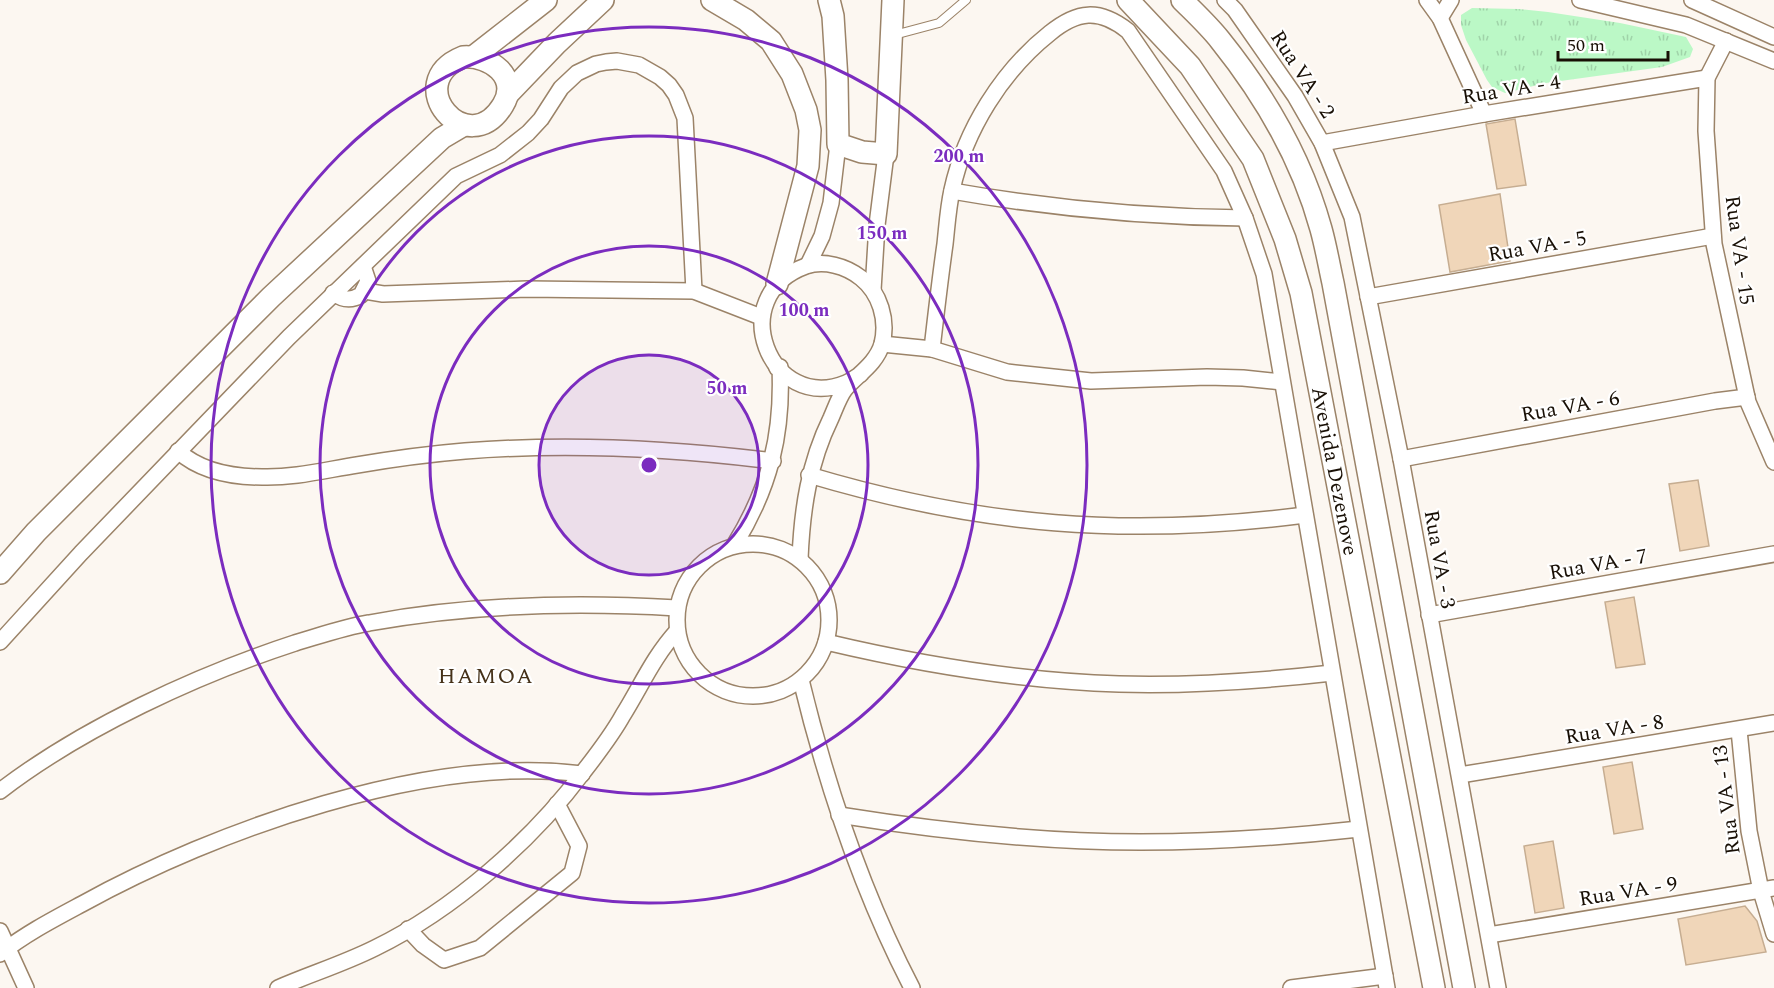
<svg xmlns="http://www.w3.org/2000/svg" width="1774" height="988" viewBox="0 0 1774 988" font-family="Spectral,serif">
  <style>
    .grass { fill: url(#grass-tufts) }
    .building { fill: #f0d6b9; stroke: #c6ad91; stroke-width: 1.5 }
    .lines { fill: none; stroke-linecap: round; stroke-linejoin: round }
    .lane-casing { stroke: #9b8368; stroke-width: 10 }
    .street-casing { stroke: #9b8368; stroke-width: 18 }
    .secondary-casing { stroke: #9b8368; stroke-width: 24 }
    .lane { stroke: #fff; stroke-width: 8 }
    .street { stroke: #fff; stroke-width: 15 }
    .secondary { stroke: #fff; stroke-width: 21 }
    .ring { fill: none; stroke: #7b2cbf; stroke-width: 3 }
    .labels { text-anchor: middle; stroke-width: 4.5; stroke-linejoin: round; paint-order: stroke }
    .street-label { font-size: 21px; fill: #180f05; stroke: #fff }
    .neighbourhood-label { font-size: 22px; letter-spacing: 1.5px; fill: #453118; stroke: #fff }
    .centre { fill: #7b2cbf; stroke: #fff; stroke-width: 3 }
    .ring-label { font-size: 18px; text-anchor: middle; font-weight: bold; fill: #7b2cbf; stroke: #fff; stroke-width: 4.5; stroke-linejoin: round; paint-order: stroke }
  </style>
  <defs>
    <pattern id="grass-tufts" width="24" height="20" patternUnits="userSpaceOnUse" patternTransform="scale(1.5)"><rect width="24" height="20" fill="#bbf8c6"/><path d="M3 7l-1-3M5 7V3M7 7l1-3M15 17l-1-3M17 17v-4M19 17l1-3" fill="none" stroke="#a0d3a9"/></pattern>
  </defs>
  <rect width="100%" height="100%" fill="#fcf7f1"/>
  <!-- grass -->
  <polygon class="grass" points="1472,8 1518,9 1548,12 1620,23 1686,37 1693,49 1690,57 1662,67 1546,83 1505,93 1492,87 1487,80 1466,40 1461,25 1461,15"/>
  <!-- building -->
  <g class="building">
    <polygon points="1515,119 1526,185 1497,189 1486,124"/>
    <polygon points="1500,194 1510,261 1450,272 1439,205"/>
    <polygon points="1698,480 1709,546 1680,551 1669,484"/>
    <polygon points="1634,597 1645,664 1616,668 1605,602"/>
    <polygon points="1632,762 1643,829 1614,834 1603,767"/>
    <polygon points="1553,841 1564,908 1535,913 1524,846"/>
    <polygon points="1745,906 1757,921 1766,952 1686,965 1678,919"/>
  </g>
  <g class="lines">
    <defs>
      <polyline id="lane" points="894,35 939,23 966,0"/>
      <g id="street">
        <polyline points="1225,0 1235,10 1295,96 1322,143 1352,217 1401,459 1498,988"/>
        <polyline points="1427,0 1440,18 1484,114"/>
        <polyline points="1580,0 1686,25 1774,61"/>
        <polyline points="1692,0 1774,37"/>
        <polyline points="1440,18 1451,0"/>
        <polyline points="1726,41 1707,78 1706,131 1714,244 1748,402 1774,462"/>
        <polyline points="1322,143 1484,114 1707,78"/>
        <path d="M952,191C1049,208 1146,217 1245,218"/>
        <polyline points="808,265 822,236 831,203 838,144"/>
        <polyline points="873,290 877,225 886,154"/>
        <polyline points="365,291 383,294 527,289 694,291 761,317"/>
        <path d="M333,293C343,300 351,301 361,295L368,281L363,266"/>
        <polyline points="1368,297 1713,236"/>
        <polyline points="882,344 932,349 1007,372 1091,381 1207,377 1243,378 1282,382"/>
        <path d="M932,349C936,314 940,279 945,244C947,226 948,208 952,190C965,130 1002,71 1050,33C1077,11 1099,8 1128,31L1224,171L1245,218L1264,274L1387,988"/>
        <path d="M178,451C200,471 233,477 262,477C294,478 325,470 357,465C392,459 429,454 465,451C568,443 670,448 773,461"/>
        <polyline points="1401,459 1715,401 1747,397"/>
        <path d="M809,475C980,526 1128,538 1305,515"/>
        <circle cx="753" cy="620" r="76"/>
        <path d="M735,544C770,487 783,434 780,367L777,368"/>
        <path d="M800,559C802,509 809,463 831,418C835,409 839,397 845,389C858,374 876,364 882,344C888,320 880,293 861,278C846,266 824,260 806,266C723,296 770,414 846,383C851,381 856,377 861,374"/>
        <polyline points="1429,615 1774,554"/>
        <polyline points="0,642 81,553 289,337 456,176 500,155 528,133 541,119 561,88 577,73 596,64 606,62 617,61 639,65 660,77 669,85 676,95 685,118 694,291"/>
        <path d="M826,642C923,665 1020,681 1119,684C1190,686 1261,681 1332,673"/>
        <path d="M801,680C827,787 861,890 912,988"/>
        <polyline points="1739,730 1749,831 1761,891 1774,934"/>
        <polyline points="1460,775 1774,723"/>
        <path d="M0,791C82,728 197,675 295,643C319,636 344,627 369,623C471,604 574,602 677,608"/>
        <path d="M839,815C939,831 1040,842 1141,842C1214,842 1287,837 1359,829"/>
        <polyline points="408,929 423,945 444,960 480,948 572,873 579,846 557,804"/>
        <polyline points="0,931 26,988"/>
        <polyline points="1489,935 1774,888"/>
        <path d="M0,954C25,934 54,919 82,904C216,830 428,754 582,774"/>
        <path d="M278,988C310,974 343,964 375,948C453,910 532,841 584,771C598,753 612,735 623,715C641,686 654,656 677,631"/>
        <polyline points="1291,988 1385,976"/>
      </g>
      <g id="secondary">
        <polyline points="712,0 746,20 771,41 792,74 806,110 810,130 808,166 777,284"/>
        <polyline points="829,0 833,16 837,80 838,144 862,152 886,154 893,0"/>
        <polyline points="1128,0 1190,66 1253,159 1285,239 1301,293 1434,988"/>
        <path d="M1182,0C1195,13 1209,26 1220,40C1265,96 1302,160 1321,229C1326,247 1329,265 1333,283L1464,988"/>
        <path d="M463,57C490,55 520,77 503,105C468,163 399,83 463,57Z"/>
        <polyline points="473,57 546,0"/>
        <polyline points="509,93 557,43 603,0"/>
        <polyline points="0,573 36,532 271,297 442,138 464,125"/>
      </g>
    </defs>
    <!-- lane casing -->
    <use href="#lane" class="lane-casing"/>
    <!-- street casing -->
    <use href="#street" class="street-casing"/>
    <!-- secondary casing -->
    <use href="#secondary" class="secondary-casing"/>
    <!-- lane -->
    <use href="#lane" class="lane"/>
    <!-- street -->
    <use href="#street" class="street"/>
    <!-- secondary -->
    <use href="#secondary" class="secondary"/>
  </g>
  <!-- distance rings -->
  <circle cx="649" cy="465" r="110" fill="#7b2cbf" fill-opacity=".12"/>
  <g class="ring">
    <circle cx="649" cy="465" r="110"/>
    <circle cx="649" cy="465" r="219"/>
    <circle cx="649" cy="465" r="329"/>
    <circle cx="649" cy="465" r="438"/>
  </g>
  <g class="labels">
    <!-- street labels -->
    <g class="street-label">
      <text transform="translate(1303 74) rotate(57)" y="7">Rua VA - 2</text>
      <text transform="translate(1511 89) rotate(-9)" y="7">Rua VA - 4</text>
      <text transform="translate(1537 246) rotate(-10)" y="7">Rua VA - 5</text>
      <text transform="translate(1740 250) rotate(82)" y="7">Rua VA - 15</text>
      <text transform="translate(1570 406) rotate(-10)" y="7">Rua VA - 6</text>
      <text transform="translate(1335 471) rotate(79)" y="7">Avenida Dezenove</text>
      <text transform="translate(1440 559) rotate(80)" y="7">Rua VA - 3</text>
      <text transform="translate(1598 564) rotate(-10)" y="7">Rua VA - 7</text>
      <text transform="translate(1614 729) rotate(-9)" y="7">Rua VA - 8</text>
      <text transform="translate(1726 800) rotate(-97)" y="7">Rua VA - 13</text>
      <text transform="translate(1628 891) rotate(-9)" y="7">Rua VA - 9</text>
    </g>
    <!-- neighbourhood labels -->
    <g class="neighbourhood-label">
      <text x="486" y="683">HAMOA</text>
    </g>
  </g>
  <circle cx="649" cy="465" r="9" class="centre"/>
  <g class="ring-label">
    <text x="959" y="162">200 m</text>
    <text x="882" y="239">150 m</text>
    <text x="804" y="316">100 m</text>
    <text x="727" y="394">50 m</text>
  </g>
  <!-- scale -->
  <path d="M1558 51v9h110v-9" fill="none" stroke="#180f05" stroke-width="3"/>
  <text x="1567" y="51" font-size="18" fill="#180f05" stroke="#ffffff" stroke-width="4.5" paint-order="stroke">50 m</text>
</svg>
